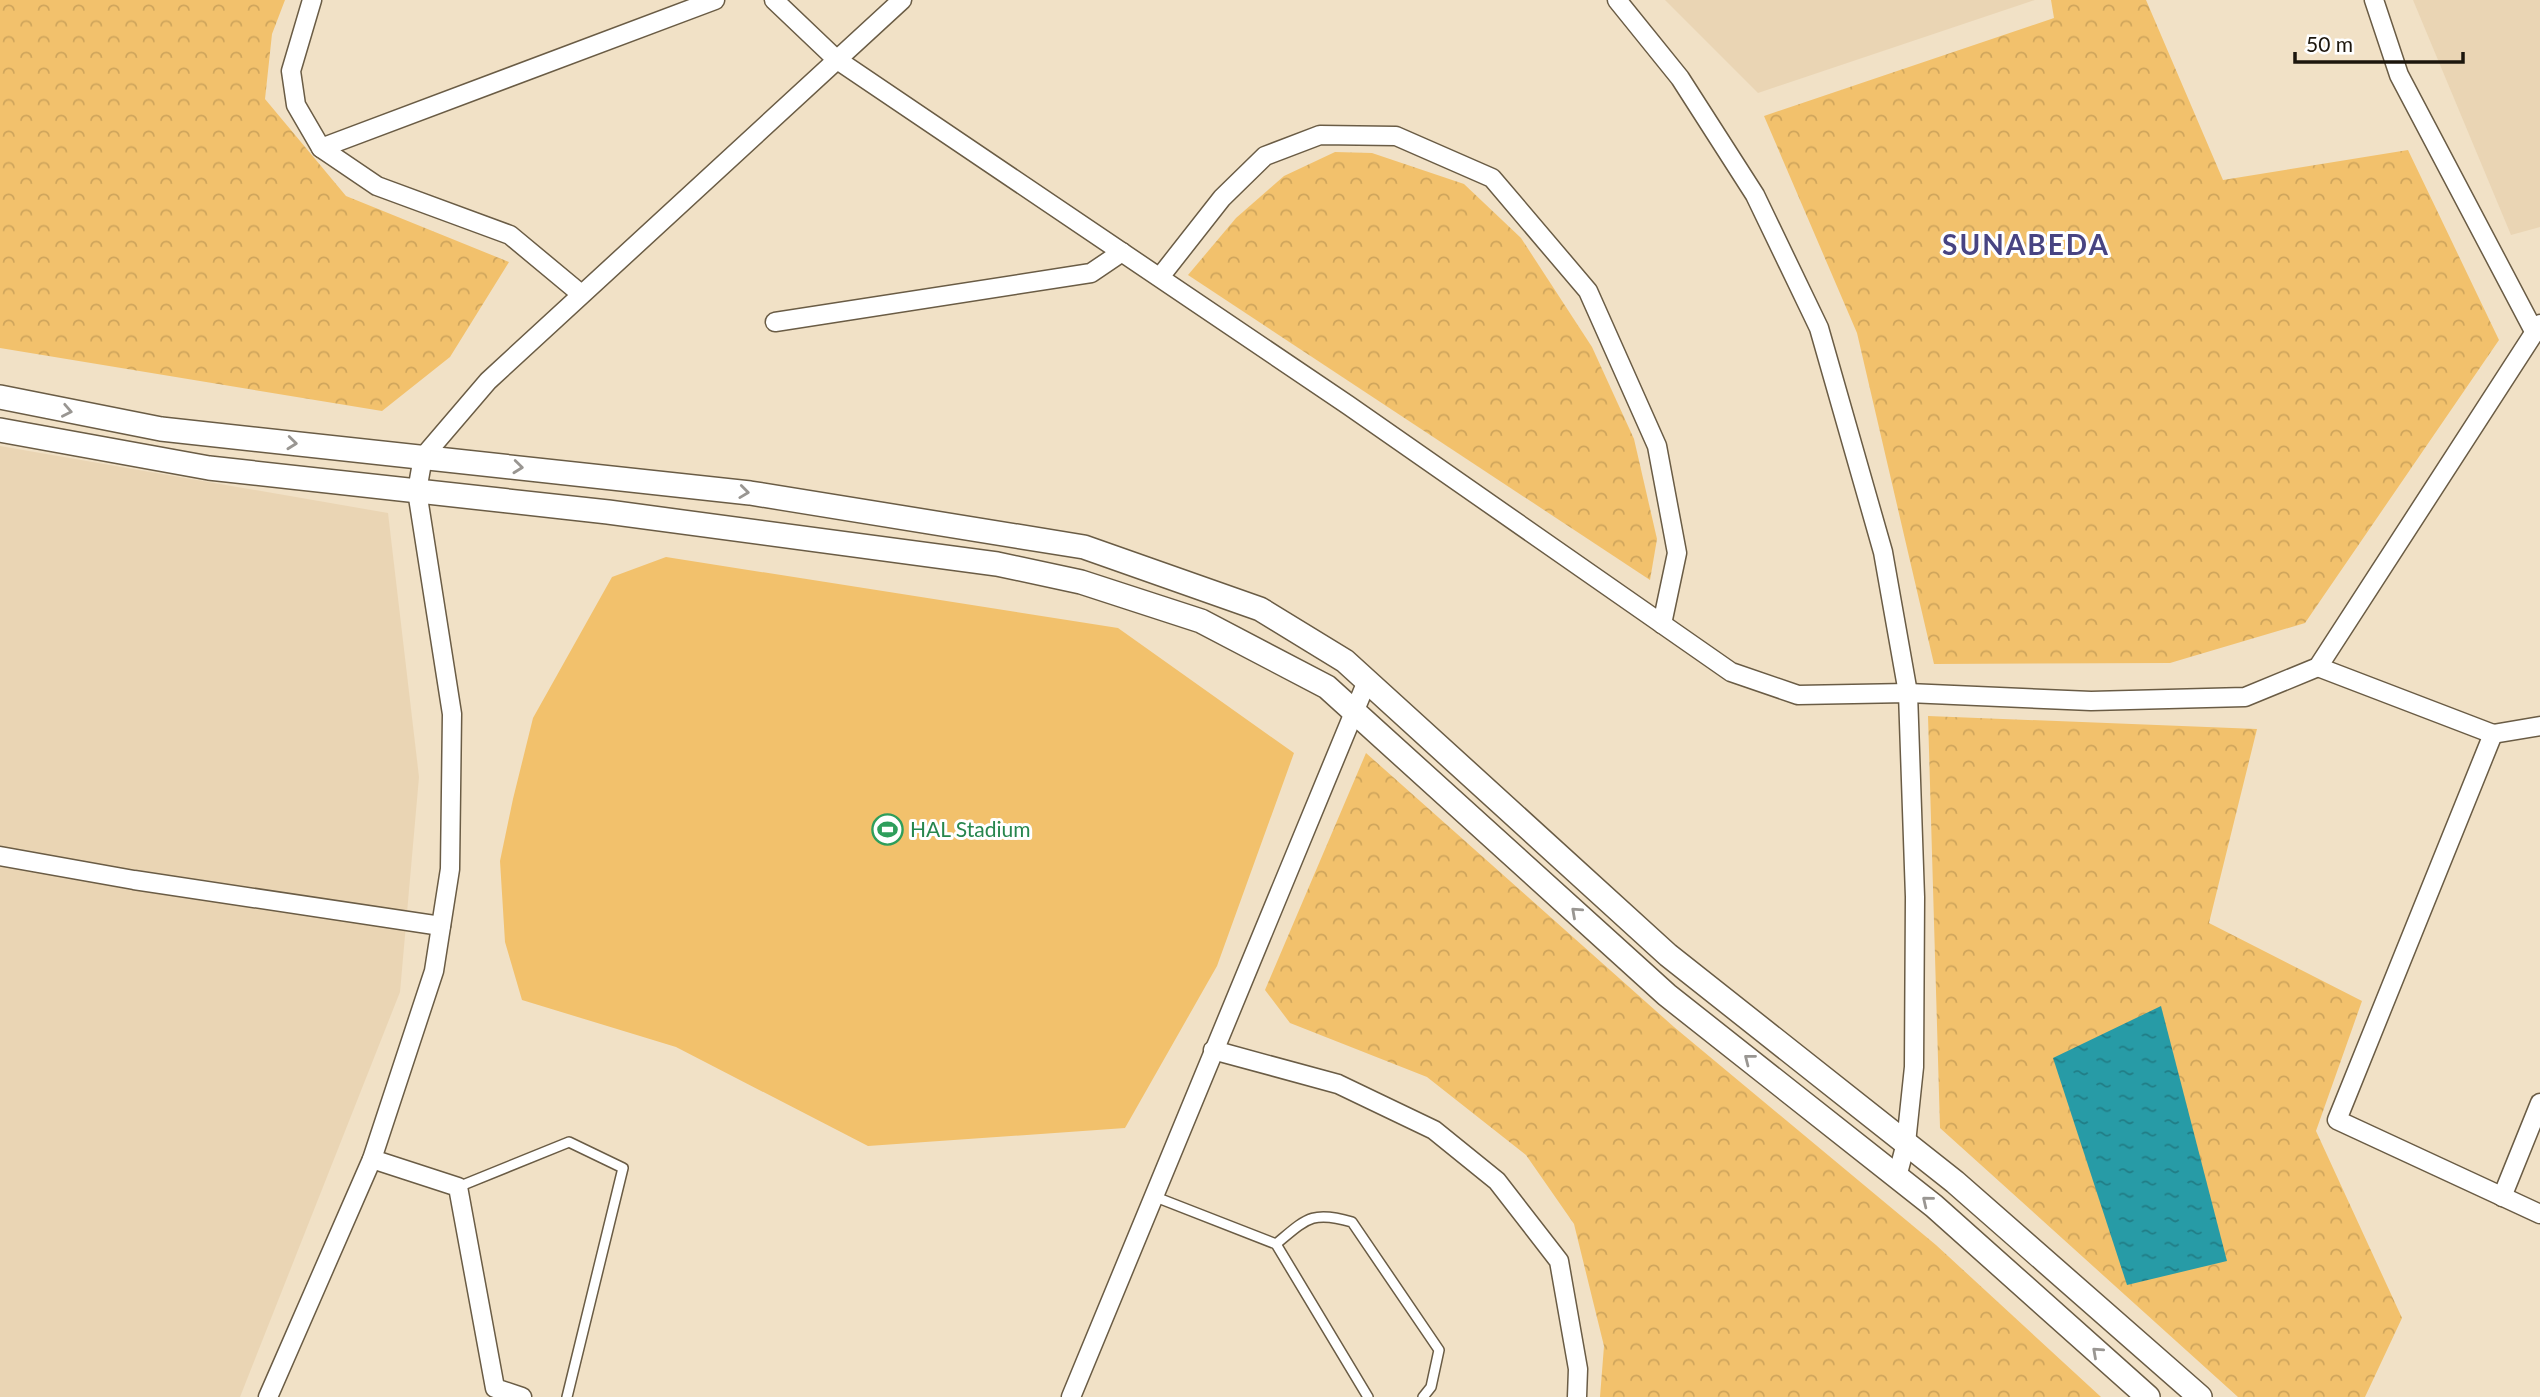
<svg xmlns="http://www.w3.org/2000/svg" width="2540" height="1397" viewBox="0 0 2540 1397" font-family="Lato,sans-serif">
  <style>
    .built { fill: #ead5b4 }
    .forest { fill: url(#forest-crowns) }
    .pitch { fill: #f2c16c }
    .water { fill: url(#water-ripples) }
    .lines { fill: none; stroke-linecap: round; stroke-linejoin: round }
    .service-casing { stroke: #6a5c45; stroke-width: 12 }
    .minor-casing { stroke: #6a5c45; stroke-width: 21 }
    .tertiary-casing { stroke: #6a5c45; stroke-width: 26 }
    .service { stroke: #fff; stroke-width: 9 }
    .minor { stroke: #fff; stroke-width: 18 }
    .tertiary { stroke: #fff; stroke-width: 23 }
    .oneway { stroke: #999692 }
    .labels { text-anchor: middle; stroke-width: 6; stroke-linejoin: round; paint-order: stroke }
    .leisure-label { font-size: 21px; fill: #27864d; stroke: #fff; text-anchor: start }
    .district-label { font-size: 28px; font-weight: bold; letter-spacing: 2px; fill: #484482; stroke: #fff }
  </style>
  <defs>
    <pattern id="forest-crowns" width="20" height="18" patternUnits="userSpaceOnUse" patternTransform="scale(1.75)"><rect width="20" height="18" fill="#f2c16c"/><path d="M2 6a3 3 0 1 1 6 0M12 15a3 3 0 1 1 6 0" fill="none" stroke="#cfa55c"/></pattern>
    <pattern id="water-ripples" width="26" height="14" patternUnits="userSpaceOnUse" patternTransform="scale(1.75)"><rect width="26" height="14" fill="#279ba6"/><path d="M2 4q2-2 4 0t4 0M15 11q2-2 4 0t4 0" fill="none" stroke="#217d86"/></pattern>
  </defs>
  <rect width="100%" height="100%" fill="#f1e1c6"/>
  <!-- built -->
  <g class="built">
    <polygon points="1665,0 2035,0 1758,93"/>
    <polygon points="2413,0 2540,0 2540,227 2511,235"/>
    <polygon points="0,446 388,513 419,777 400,992 240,1397 0,1397"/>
  </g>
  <!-- forest -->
  <g class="forest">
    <polygon points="0,0 285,0 272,34 265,99 346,196 509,262 450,357 382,411 0,348"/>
    <polygon points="2051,0 2146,0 2223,180 2408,150 2499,340 2305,623 2170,663 1934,664 1857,333 1764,116 2054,18"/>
    <polygon points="1335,152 1372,153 1464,184 1521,238 1592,347 1634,439 1657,539 1650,580 1188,275 1236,218 1284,176"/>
    <polygon points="1928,716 2257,729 2209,923 2362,1001 2316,1131 2402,1318 2365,1397 2238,1397 1940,1128"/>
    <polygon points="1366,753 1674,1027 1936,1245 2101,1397 1600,1397 1604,1346 1574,1224 1526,1155 1427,1077 1290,1023 1265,990"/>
  </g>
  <!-- pitch -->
  <polygon class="pitch" points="666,557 1118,628 1294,753 1217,966 1125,1128 868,1146 676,1047 522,1000 505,942 500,861 513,799 533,718 612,577"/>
  <!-- water -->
  <polygon class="water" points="2161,1006 2227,1261 2127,1285 2053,1058"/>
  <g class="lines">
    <defs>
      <g id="service">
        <polyline points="458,1187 569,1142 623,1168 567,1397"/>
        <polyline points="1153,1196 1276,1244 1368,1397"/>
        <path d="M1276,1244C1306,1219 1312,1210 1352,1222L1439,1350L1431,1387L1423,1397"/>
      </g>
      <g id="minor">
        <polyline points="312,0 291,71 296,105 321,148 377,186 510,235 581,294"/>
        <polyline points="774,0 836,59 1348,405 1731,672 1798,695 1908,693 2091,701 2245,697 2318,667 2540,324"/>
        <polyline points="1617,0 1680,78 1755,195 1819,328 1883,552 1908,693 1915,897 1914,1067 1906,1143 1897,1177"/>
        <polyline points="2374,0 2399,75 2535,333"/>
        <polyline points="321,148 715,0"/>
        <polyline points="1160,277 1222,198 1265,156 1320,135 1396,136 1492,178 1588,291 1657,446 1677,553 1662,624"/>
        <polyline points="775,322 1091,273 1122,252"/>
        <polyline points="2318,667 2493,734 2540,726"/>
        <polyline points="2493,734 2337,1120 2540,1214"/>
        <polyline points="0,856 134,880 441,926"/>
        <polyline points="1213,1050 1338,1084 1434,1130 1497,1181 1559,1261 1578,1369 1577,1397"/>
        <polyline points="372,1159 458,1187 495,1388 522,1397"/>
        <polyline points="2502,1197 2540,1103"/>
        <polyline points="268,1397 372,1159 434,971 450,869 452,714 417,491 423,457 488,381 902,0"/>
        <polyline points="1071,1397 1367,681"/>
      </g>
      <g id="tertiary">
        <polyline points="0,397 161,429 750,493 1084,547 1260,609 1345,661 1668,955 1955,1182 2200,1397"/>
        <polyline points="0,430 209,468 608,512 997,564 1081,582 1201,621 1327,687 1667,995 1934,1206 2148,1397"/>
      </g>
    </defs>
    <!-- service casing -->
    <use href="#service" class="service-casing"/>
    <!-- minor casing -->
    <use href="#minor" class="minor-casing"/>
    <!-- tertiary casing -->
    <use href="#tertiary" class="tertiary-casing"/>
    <!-- service -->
    <use href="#service" class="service"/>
    <!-- minor -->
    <use href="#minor" class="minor"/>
    <!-- tertiary -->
    <use href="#tertiary" class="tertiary"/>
  </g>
  <!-- one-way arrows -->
  <defs><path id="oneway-chevron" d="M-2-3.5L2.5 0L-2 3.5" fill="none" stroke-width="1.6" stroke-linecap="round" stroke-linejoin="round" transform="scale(1.75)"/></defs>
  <g class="oneway">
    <use href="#oneway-chevron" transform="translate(67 411) rotate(11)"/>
    <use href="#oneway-chevron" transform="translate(292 443) rotate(6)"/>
    <use href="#oneway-chevron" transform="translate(518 467) rotate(6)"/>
    <use href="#oneway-chevron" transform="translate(744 492) rotate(7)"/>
    <use href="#oneway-chevron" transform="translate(1576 912) rotate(-138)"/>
    <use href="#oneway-chevron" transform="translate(1749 1059) rotate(-142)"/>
    <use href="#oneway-chevron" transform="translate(1927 1201) rotate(-141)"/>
    <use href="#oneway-chevron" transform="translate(2097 1352) rotate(-138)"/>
  </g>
  <!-- icons -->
  <defs>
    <symbol id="stadium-ring" viewBox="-11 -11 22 22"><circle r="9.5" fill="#fff" stroke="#2e9e5b" stroke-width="1.5"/><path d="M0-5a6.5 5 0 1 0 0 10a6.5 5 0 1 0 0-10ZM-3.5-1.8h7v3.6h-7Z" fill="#2e9e5b"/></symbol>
  </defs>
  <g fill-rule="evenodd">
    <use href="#stadium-ring" x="870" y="812" width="35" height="35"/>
  </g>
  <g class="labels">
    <!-- leisure labels -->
    <g class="leisure-label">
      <text x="910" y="837">HAL Stadium</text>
    </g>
    <!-- district labels -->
    <g class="district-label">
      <text x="2026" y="255">SUNABEDA</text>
    </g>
  </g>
  <!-- scale -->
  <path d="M2295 52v10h168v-10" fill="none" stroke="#1c160d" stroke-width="3.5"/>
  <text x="2306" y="52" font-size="21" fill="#1c160d" stroke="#ffffff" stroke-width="5" paint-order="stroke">50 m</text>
</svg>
